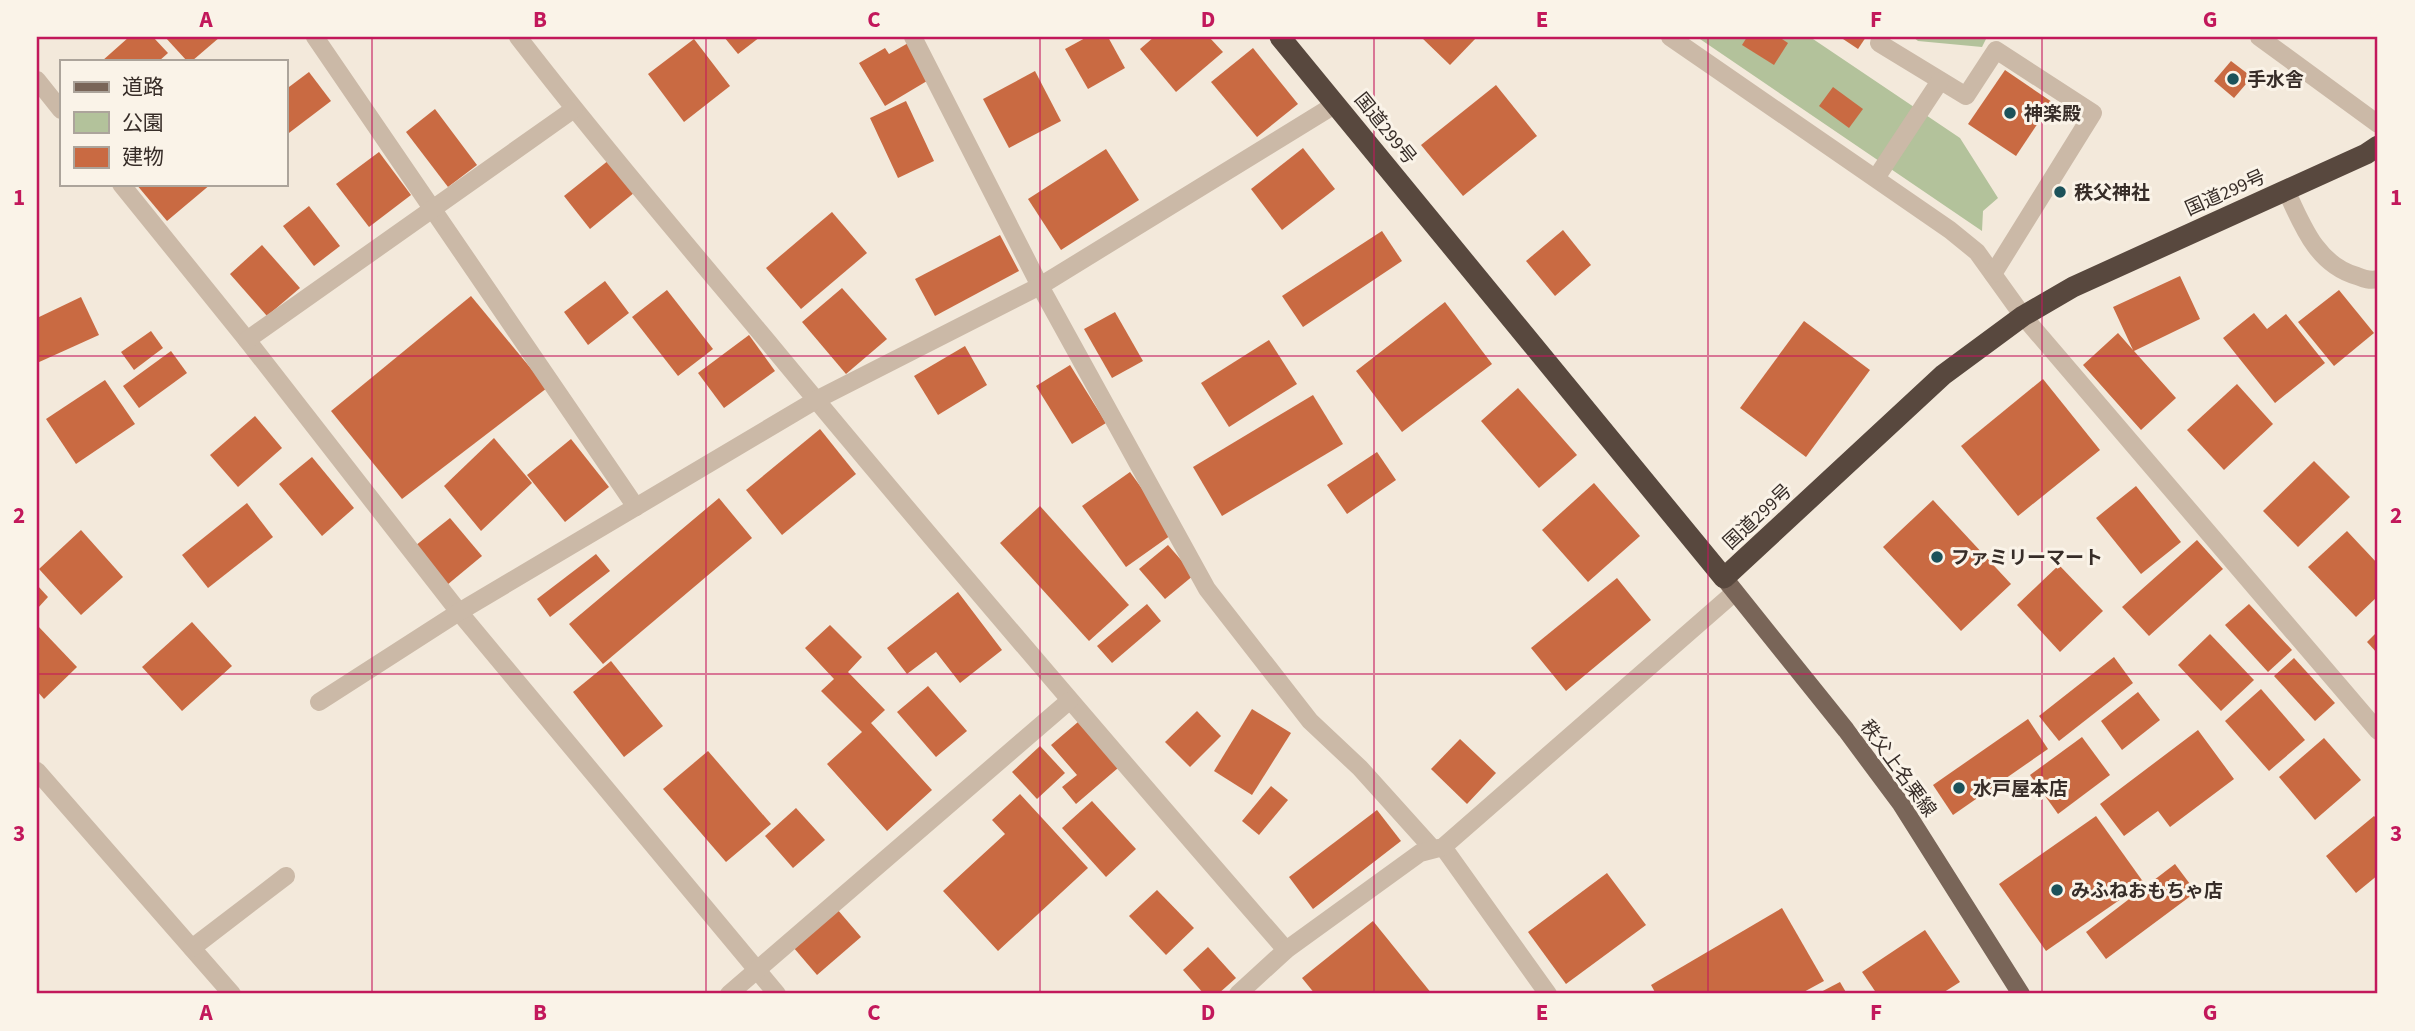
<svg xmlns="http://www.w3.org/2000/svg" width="2415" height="1031" viewBox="0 0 2415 1031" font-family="'Source Sans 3','Noto Sans JP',sans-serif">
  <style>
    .green { fill: #b3c29b }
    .building { fill: #c96a42 }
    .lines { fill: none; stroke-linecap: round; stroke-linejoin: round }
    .minor { stroke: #cbb9a7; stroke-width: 18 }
    .major { stroke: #796558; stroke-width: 18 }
    .highway { stroke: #58483e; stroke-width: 21 }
    .grid { fill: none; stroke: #c2185b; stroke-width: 2; stroke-opacity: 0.55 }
    .poi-dot { fill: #1c525a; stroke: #faf3e8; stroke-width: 2.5 }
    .labels { text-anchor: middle; stroke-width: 6; stroke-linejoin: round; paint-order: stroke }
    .poi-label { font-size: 19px; font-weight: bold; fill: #372d28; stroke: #faf3e8; text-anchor: start }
    .street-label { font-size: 19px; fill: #372d28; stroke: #faf3e8 }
    .neatline { fill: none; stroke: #c2185b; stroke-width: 2.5 }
    .grid-label { font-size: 23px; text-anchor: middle; font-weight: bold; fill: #c2185b }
  </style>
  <rect width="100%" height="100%" fill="#f3e9db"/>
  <!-- green -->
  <g class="green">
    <polygon points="1697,37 1810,37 1960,138 1998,198 1983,211 1982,231"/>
    <polygon points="1913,37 1987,37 1982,47 1918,41"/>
  </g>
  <!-- building -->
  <g class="building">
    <polygon points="129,37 153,37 168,53 159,61 102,61"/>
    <polygon points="165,37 220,37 192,61 187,61"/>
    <polygon points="724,37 760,37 738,54"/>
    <polygon points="1087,37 1108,37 1125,68 1088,89 1065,49"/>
    <polygon points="1154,37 1209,37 1223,52 1176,92 1140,49"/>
    <polygon points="1421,37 1477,37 1450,65"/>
    <polygon points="1747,37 1779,37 1788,43 1774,65 1742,45"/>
    <polygon points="1840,37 1866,37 1858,49"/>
    <polygon points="694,39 730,86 684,122 648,74"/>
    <polygon points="910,42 932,78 885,106 859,63 885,48 889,54"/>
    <polygon points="1253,48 1298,104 1257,137 1211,82"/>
    <polygon points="2231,61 2252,77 2234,98 2214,81"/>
    <polygon points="2005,70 2052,102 2016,156 1968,124"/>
    <polygon points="1035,71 1061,121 1009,148 983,99"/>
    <polygon points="309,72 331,101 285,136 285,90"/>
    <polygon points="1496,85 1537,136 1463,196 1421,145"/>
    <polygon points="1833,87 1863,109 1849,128 1819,106"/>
    <polygon points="906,101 934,161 898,178 870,118"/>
    <polygon points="435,109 477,165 448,187 406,132"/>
    <polygon points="1303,148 1335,189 1282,230 1251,189"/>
    <polygon points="1106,149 1139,200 1061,250 1028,199"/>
    <polygon points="379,152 411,195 369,227 336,184"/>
    <polygon points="609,160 635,192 590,229 564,196"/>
    <polygon points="136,184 211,184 167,221"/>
    <polygon points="309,206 340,246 314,266 283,226"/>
    <polygon points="832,212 867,253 801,309 766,268"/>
    <polygon points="1563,230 1591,265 1555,296 1526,261"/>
    <polygon points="1382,231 1402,261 1303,327 1282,296"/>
    <polygon points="1000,235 1019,271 935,316 915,279"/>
    <polygon points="262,245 300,288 267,316 230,274"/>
    <polygon points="2180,276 2200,319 2134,351 2176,398 2141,430 2083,365 2118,333 2133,350 2113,307"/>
    <polygon points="605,281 629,313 588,345 564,312"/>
    <polygon points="842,288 887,339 846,374 802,322"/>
    <polygon points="667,290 713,349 678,376 632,317"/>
    <polygon points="2339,290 2374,333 2334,366 2298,322"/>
    <polygon points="471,296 547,388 402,499 331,411"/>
    <polygon points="81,297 99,335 37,363 37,318"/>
    <polygon points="1445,302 1492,364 1402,432 1356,371"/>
    <polygon points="1115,312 1143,361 1112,378 1084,329"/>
    <polygon points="2254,313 2267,329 2286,314 2325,363 2275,403 2223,338"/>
    <polygon points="1804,321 1870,370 1806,457 1740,408"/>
    <polygon points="151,331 163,348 134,370 121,352"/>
    <polygon points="749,335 775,371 724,408 698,373"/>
    <polygon points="1269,340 1297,384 1229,427 1201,383"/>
    <polygon points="965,346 987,385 938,415 914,376"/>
    <polygon points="171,351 187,373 139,408 123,386"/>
    <polygon points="1070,365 1106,423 1072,444 1036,386"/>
    <polygon points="2043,379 2100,450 2018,516 1961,446"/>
    <polygon points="105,380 135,424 76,464 46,419"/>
    <polygon points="2237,384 2273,424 2224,470 2187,430"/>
    <polygon points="1518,388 1577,455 1539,488 1481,421"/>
    <polygon points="1313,395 1343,444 1222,516 1193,467"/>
    <polygon points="255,416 282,448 238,487 210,455"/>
    <polygon points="820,429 856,474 782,535 746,490"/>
    <polygon points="494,438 532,483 481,531 444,486"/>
    <polygon points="571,439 609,487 565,522 527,475"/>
    <polygon points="1377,452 1396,480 1347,514 1327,485"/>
    <polygon points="312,457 354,508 322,536 279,484"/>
    <polygon points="2314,461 2350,497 2298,547 2263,511"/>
    <polygon points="1130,472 1174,533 1126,567 1082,506"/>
    <polygon points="1594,483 1640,536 1588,582 1542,530"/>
    <polygon points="2136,486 2181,542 2141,574 2096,518"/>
    <polygon points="719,498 752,538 603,664 569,624"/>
    <polygon points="1933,500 2011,584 1961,631 1883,547"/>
    <polygon points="247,503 273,537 208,588 182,555"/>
    <polygon points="1040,506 1129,605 1089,641 1000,543"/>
    <polygon points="450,518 482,556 447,585 415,546"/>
    <polygon points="81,530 123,577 81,615 39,569"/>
    <polygon points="2347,531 2378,564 2378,596 2356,617 2308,567"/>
    <polygon points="2197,540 2223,569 2149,636 2122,607"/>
    <polygon points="1168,545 1194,575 1165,599 1139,569"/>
    <polygon points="596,554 610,571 550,617 537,599"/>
    <polygon points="2059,565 2103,611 2060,652 2017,605"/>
    <polygon points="1617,578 1651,620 1566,691 1531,648"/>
    <polygon points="37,585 48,597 37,609"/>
    <polygon points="958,592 1002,650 960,683 936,652 907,674 887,648"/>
    <polygon points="1147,604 1161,621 1112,663 1097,646"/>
    <polygon points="2249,604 2292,650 2268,672 2225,625"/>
    <polygon points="192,622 232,666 182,711 142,667"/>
    <polygon points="37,625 77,667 44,699 37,691"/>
    <polygon points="830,625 862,657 848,672 885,710 871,723 932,790 887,831 827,764 862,732 821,691 834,679 805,648"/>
    <polygon points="2378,631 2378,654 2367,642"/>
    <polygon points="2210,634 2254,680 2221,711 2178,665"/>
    <polygon points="2114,657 2133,683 2059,741 2039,716"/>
    <polygon points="2294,658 2335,703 2315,721 2274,676"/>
    <polygon points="611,661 663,726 624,757 573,692"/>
    <polygon points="928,686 967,731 936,757 897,712"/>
    <polygon points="2261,689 2305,740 2269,771 2225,721"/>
    <polygon points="2138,692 2160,720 2122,750 2101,721"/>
    <polygon points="1252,709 1291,733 1252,795 1214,771"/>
    <polygon points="1197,711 1221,736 1190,767 1165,742"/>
    <polygon points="2028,719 2048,749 1953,815 1933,785"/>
    <polygon points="1078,722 1118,768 1076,804 1062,787 1077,775 1051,745"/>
    <polygon points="2198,730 2234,779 2170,827 2158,811 2124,836 2100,804"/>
    <polygon points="2082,737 2110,775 2058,814 2030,775"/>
    <polygon points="2324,738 2361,780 2315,820 2279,777"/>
    <polygon points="1460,739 1496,773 1467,804 1431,769"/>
    <polygon points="1040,746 1065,773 1037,799 1012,772"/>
    <polygon points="708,751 771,824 726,862 663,789"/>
    <polygon points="1271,786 1288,800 1259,835 1242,821"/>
    <polygon points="1020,794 1088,868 998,951 943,891 1005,834 992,820"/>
    <polygon points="1092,801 1136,849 1106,877 1062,828"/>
    <polygon points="796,808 825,840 793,868 765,836"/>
    <polygon points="1377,810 1401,841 1313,909 1289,877"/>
    <polygon points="2096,816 2144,883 2046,951 1999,884"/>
    <polygon points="2374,816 2378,820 2378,875 2356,893 2326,856"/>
    <polygon points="2175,864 2196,892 2106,959 2086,932"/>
    <polygon points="1607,873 1646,925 1566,984 1528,932"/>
    <polygon points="1157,890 1194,928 1166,955 1129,916"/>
    <polygon points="1782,908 1824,981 1800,994 1656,994 1651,985"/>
    <polygon points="837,909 861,937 817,975 793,947"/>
    <polygon points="1373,921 1432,994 1315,994 1302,978"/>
    <polygon points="1925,930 1960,982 1941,994 1877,994 1862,972"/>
    <polygon points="1208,947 1236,978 1218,994 1204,994 1183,970"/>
    <polygon points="1840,982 1847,994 1817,994"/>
  </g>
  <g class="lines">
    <!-- minor -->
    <g class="minor">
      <polyline points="315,37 636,507"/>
      <path d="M518,37C600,143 687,245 773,348C941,551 1113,751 1286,950"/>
      <polyline points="913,37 1040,286 1207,589 1310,721 1360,768 1433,849"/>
      <polyline points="1670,37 1950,230 1977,252 2023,316 2378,731"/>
      <polyline points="2259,37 2378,124"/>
      <polyline points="1879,43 1966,96 1996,50 2093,113 1993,274"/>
      <polyline points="37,80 61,110"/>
      <polyline points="1876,178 1940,81"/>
      <polyline points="121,184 247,340 459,612 777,994"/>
      <path d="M2286,190C2302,225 2317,265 2357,276C2364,279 2370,281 2378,279"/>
      <polyline points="247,340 574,109"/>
      <polyline points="319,702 459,612 816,400 1040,286 1336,104"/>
      <polyline points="37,771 232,994"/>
      <polyline points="1443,847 1548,994"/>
      <polyline points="192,948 286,876"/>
      <polyline points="729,994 1069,701"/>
      <polyline points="1238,994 1286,950 1420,853 1443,847 1735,592"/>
    </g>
    <!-- major -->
    <polyline class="major" points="1724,578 1846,730 1901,804 2021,994"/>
    <!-- highway -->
    <polyline class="highway" points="1280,37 1724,578 1943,375 2023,316 2073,287 2366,154 2378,146"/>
  </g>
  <!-- grid -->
  <path class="grid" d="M372,37V994M706,37V994M1040,37V994M1374,37V994M1708,37V994M2042,37V994M37,356H2378M37,674H2378"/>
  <!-- markers -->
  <g class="poi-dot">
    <circle cx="2233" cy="79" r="7"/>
    <circle cx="2010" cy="113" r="7"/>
    <circle cx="2060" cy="192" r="7"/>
    <circle cx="1937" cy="557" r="7"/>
    <circle cx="1959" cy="788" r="7"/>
    <circle cx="2057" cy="890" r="7"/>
  </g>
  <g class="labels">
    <!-- poi labels -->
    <g class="poi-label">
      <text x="2247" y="86">手水舎</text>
      <text x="2024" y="120">神楽殿</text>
      <text x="2074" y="199">秩父神社</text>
      <text x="1951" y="564">ファミリーマート</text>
      <text x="1973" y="795">水戸屋本店</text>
      <text x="2071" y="897">みふねおもちゃ店</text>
    </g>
    <!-- street labels -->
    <g class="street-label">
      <text transform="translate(1386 128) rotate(51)" y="7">国道299号</text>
      <text transform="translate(2225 192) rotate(-24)" y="7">国道299号</text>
      <text transform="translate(1757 516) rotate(-43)" y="7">国道299号</text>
      <text transform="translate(1899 768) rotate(54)" y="7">秩父上名栗線</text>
    </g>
  </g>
  <!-- border -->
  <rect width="2415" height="1031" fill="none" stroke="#faf3e8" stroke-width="77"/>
  <!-- legend -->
  <rect x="60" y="60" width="228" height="126" fill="#faf3e8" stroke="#aca49b" stroke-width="2"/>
  <rect x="74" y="82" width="35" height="10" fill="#796558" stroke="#aca49b" stroke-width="2"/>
  <text x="122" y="94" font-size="21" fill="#372d28">道路</text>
  <rect x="74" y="112" width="35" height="21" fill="#b3c29b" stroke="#aca49b" stroke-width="2"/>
  <text x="122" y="130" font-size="21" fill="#372d28">公園</text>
  <rect x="74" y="147" width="35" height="21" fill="#c96a42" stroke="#aca49b" stroke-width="2"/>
  <text x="122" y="164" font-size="21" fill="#372d28">建物</text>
  <rect x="38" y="38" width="2338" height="954" class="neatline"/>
  <g class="grid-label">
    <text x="206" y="27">A</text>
    <text x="540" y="27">B</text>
    <text x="874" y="27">C</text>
    <text x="1208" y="27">D</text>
    <text x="1542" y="27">E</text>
    <text x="1876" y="27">F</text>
    <text x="2210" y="27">G</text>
    <text x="19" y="205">1</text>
    <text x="2396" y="205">1</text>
    <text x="19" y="523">2</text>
    <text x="2396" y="523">2</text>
    <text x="19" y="841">3</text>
    <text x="2396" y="841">3</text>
    <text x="206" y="1020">A</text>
    <text x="540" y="1020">B</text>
    <text x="874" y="1020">C</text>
    <text x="1208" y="1020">D</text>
    <text x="1542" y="1020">E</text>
    <text x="1876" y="1020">F</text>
    <text x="2210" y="1020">G</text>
  </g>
</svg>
